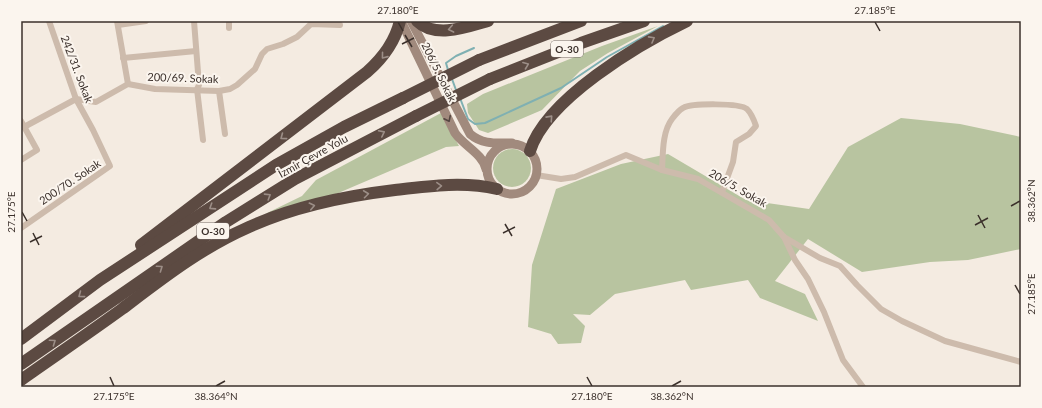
<svg xmlns="http://www.w3.org/2000/svg" width="1042" height="408" viewBox="0 0 1042 408" font-family="Lato,sans-serif">
  <style>
    .green { fill: #b8c4a0 }
    .lines { fill: none; stroke-linecap: round; stroke-linejoin: round }
    .stream { stroke: #7fb0b2; stroke-width: 2 }
    .minor { stroke: #cdbbac; stroke-width: 6 }
    .secondary { stroke: #a18a7d; stroke-width: 9 }
    .motorway { stroke: #5c4a42; stroke-width: 12 }
    .motorway-bridge { stroke: #5c4a42; stroke-width: 12 }
    .oneway { stroke: #9c8e87 }
    .oneway2 { stroke: #544640 }
    .ticks { fill: none; stroke: #3b302b; stroke-width: 1.5 }
    .labels { text-anchor: middle; stroke-width: 4; stroke-linejoin: round; paint-order: stroke }
    .shield { fill: #fbf5ee; stroke: #756b66; stroke-width: 1 }
    .shield-label { font-size: 10px; font-weight: bold; fill: #3b302b }
    .street-label { font-size: 11px; fill: #3b302b; stroke: #fbf5ee }
    .neatline { fill: none; stroke: #3b302b; stroke-width: 1.5 }
    .ticks-label { font-size: 10px; text-anchor: middle; fill: #3b302b }
  </style>
  <rect width="100%" height="100%" fill="#f4ebe1"/>
  <!-- green -->
  <g class="green">
    <polygon points="658,26 608,53 580,71 542,110 488,133 479,130 468,113 467,104 483,94 602,46"/>
    <polygon points="441,113 459,146 446,147 329,197 265,214 302,196 316,180"/>
    <polygon points="901,118 960,124 1021,137 1021,249 968,260 930,262 862,272 808,239 775,281 805,294 818,321 760,298 748,280 691,290 685,280 615,294 590,315 573,314 585,326 581,343 558,344 551,334 528,327 532,265 556,189 621,164 668,154 746,200 809,209 848,147"/>
    <circle cx="512" cy="168" r="19"/>
  </g>
  <g class="lines">
    <!-- stream -->
    <g class="stream">
      <polyline points="448,70 446,63 456,56 474,48"/>
      <polyline points="452,79 456,90"/>
      <polyline points="460,98 468,119 475,124 485,123 561,88 607,57 663,26"/>
    </g>
    <!-- minor -->
    <g class="minor">
      <polyline points="117,21 128,84"/>
      <polyline points="194,21 199,85 197,89 203,140"/>
      <polyline points="229,21 229,28"/>
      <polyline points="118,25 146,21"/>
      <polyline points="123,58 196,51"/>
      <polyline points="219,91 225,134"/>
      <polyline points="21,121 37,150 21,160"/>
      <polyline points="24,127 76,99 96,102 128,84 155,89 219,91 230,89 237,85 255,69 262,54 267,49 283,44 297,37 311,24 340,25"/>
      <path d="M662,170C663,154 662,132 672,119C675,115 679,110 683,108C692,103 740,103 747,109C751,113 754,120 756,126L749,134L736,142L733,162L722,192"/>
      <polyline points="536,175 561,179 575,177 626,155 662,170 698,179 769,220 784,237 820,258 840,266 857,285 881,309 902,321 945,341 1021,362"/>
      <polyline points="21,228 110,166 93,130 76,99 49,21"/>
      <polyline points="784,237 795,260 808,279 824,312 843,360 863,387"/>
    </g>
    <!-- secondary -->
    <g class="secondary">
      <path d="M401,21L455,133C464,146 483,154 486,169"/>
      <path d="M411,21L470,134C483,145 496,143 512,143"/>
      <circle cx="512" cy="169" r="25"/>
    </g>
    <!-- motorway -->
    <g class="motorway">
      <path d="M417,21C435,39 467,27 488,21"/>
      <polyline points="479,60 581,21"/>
      <polyline points="490,79 581,43 644,21"/>
      <path d="M530,151C546,99 639,44 687,21"/>
      <path d="M141,245L367,72C383,58 395,42 400,21"/>
      <polyline points="21,339 100,280 276,165 344,127 403,98"/>
      <polyline points="21,364 226,222 295,179 416,116"/>
      <path d="M21,380C55,356 89,333 122,309C163,278 201,248 249,227C295,206 345,196 395,190C428,186 464,181 497,189"/>
    </g>
    <!-- motorway-bridge -->
    <g class="motorway-bridge">
      <polyline points="403,98 479,60"/>
      <polyline points="416,116 490,79"/>
    </g>
  </g>
  <!-- one-way arrows -->
  <defs><path id="oneway-chevron" d="M-2-3.5L2.5 0L-2 3.5" fill="none" stroke-width="1.6" stroke-linecap="round" stroke-linejoin="round"/></defs>
  <g class="oneway">
    <use href="#oneway-chevron" transform="translate(451 29) rotate(169)"/>
    <use href="#oneway-chevron" transform="translate(652 39) rotate(-29)"/>
    <use href="#oneway-chevron" transform="translate(384 56) rotate(129)"/>
    <use href="#oneway-chevron" transform="translate(526 65) rotate(-21)"/>
    <use href="#oneway-chevron" transform="translate(550 118) rotate(-48)"/>
    <use href="#oneway-chevron" transform="translate(382 133) rotate(-27)"/>
    <use href="#oneway-chevron" transform="translate(283 137) rotate(143)"/>
    <use href="#oneway-chevron" transform="translate(439 186) rotate(-2)"/>
    <use href="#oneway-chevron" transform="translate(366 194) rotate(-7)"/>
    <use href="#oneway-chevron" transform="translate(268 196) rotate(-32)"/>
    <use href="#oneway-chevron" transform="translate(312 206) rotate(-13)"/>
    <use href="#oneway-chevron" transform="translate(212 207) rotate(147)"/>
    <use href="#oneway-chevron" transform="translate(160 268) rotate(-35)"/>
    <use href="#oneway-chevron" transform="translate(81 295) rotate(143)"/>
    <use href="#oneway-chevron" transform="translate(53 342) rotate(-35)"/>
  </g>
  <use class="oneway2" href="#oneway-chevron" transform="translate(448 119) rotate(64)"/>
  <!-- ticks -->
  <path class="ticks" d="M398,22L403,31M875,22L880,31M405,35L412,47M402,44L414,38M1011,206L1020,201M22,212L27,221M978,215L985,228M505,224L512,236M975,225L988,218M33,233L39,245M503,233L515,227M30,242L42,236M1015,285L1020,294M110,377L114,386M587,377L592,386M216,386L225,381M672,386L681,381"/>
  <g class="labels">
    <!-- shield labels -->
    <g class="shield">
      <rect x="551" y="41" width="32" height="16" rx="3"/>
      <rect x="197" y="223" width="32" height="16" rx="3"/>
    </g>
    <g class="shield-label">
      <text x="567" y="53">O-30</text>
      <text x="213" y="235">O-30</text>
    </g>
    <!-- street labels -->
    <g class="street-label">
      <text transform="translate(77 69) rotate(69)" y="4">242/31. Sokak</text>
      <text transform="translate(439 72) rotate(64)" y="4">206/5. Sokak</text>
      <text transform="translate(183 78) rotate(2)" y="4">200/69. Sokak</text>
      <text transform="translate(313 156) rotate(-29)" y="4">İzmir Çevre Yolu</text>
      <text transform="translate(70 182) rotate(-34)" y="4">200/70. Sokak</text>
      <text transform="translate(738 188) rotate(30)" y="4">206/5. Sokak</text>
    </g>
  </g>
  <!-- border -->
  <rect width="1042" height="408" fill="none" stroke="#fbf5ee" stroke-width="44"/>
  <rect x="22" y="22" width="998" height="364" class="neatline"/>
  <g class="ticks-label">
    <text x="398" y="14">27.180°E</text>
    <text x="875" y="14">27.185°E</text>
    <text transform="translate(1031 201) rotate(-90)" y="4">38.362°N</text>
    <text transform="translate(11 212) rotate(-90)" y="4">27.175°E</text>
    <text transform="translate(1031 294) rotate(-90)" y="4">27.185°E</text>
    <text x="114" y="400">27.175°E</text>
    <text x="216" y="400">38.364°N</text>
    <text x="592" y="400">27.180°E</text>
    <text x="672" y="400">38.362°N</text>
  </g>
</svg>
